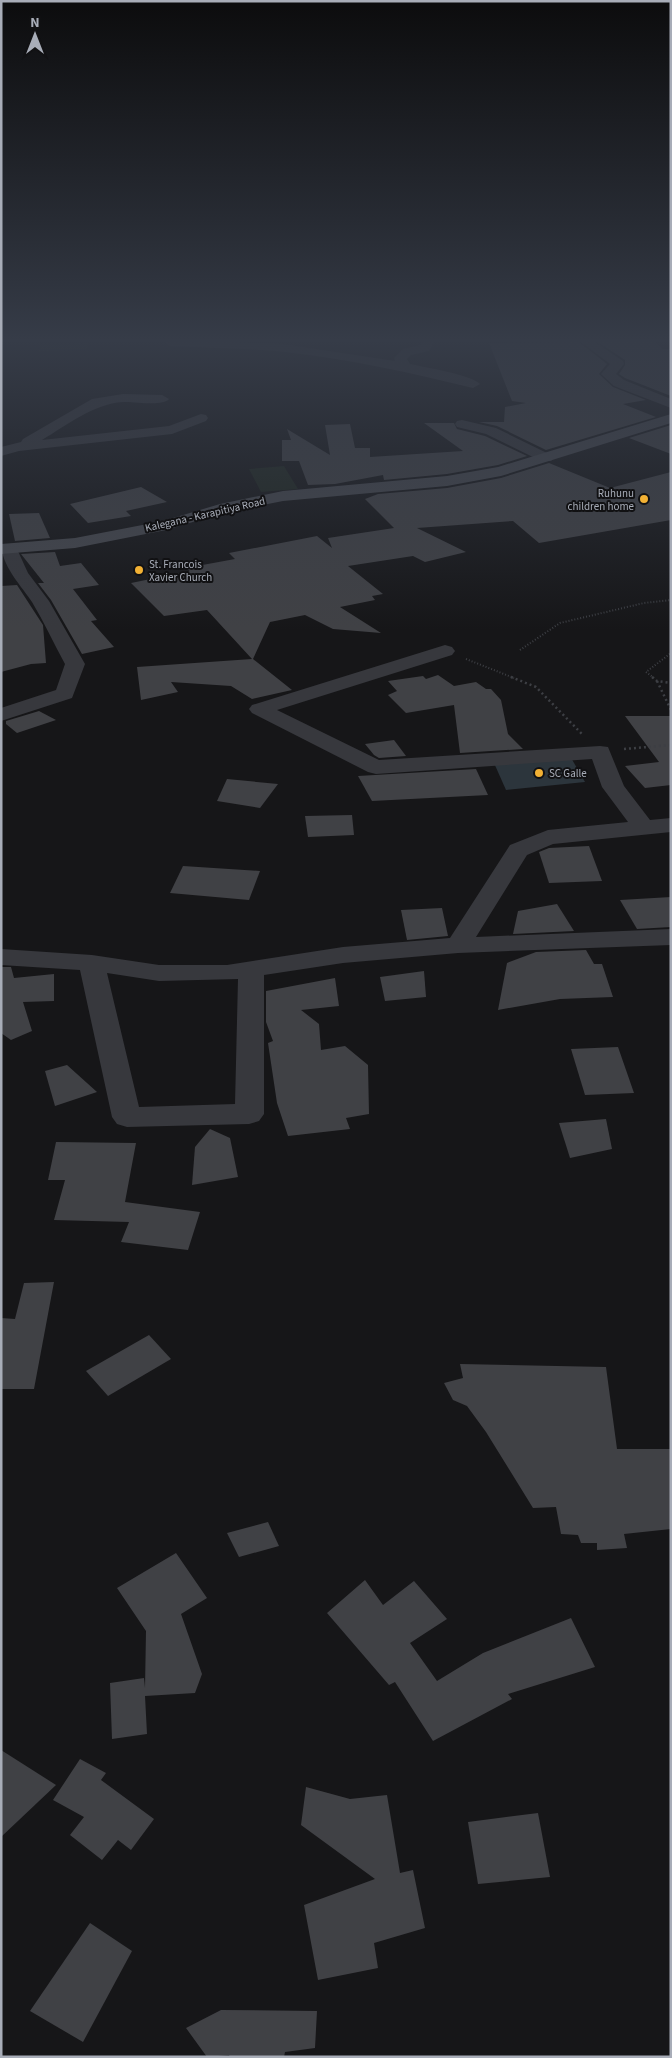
<svg xmlns="http://www.w3.org/2000/svg" width="672" height="2058" viewBox="0 0 672 2058" font-family="'Source Sans 3',sans-serif">
  <style>
    .green { fill: #1e261f }
    .water { fill: #2c353c }
    .building { fill: #404145 }
    .lines { fill: none; stroke-linecap: round; stroke-linejoin: round }
    .path-far1 { stroke: #3d3f44; stroke-width: 2; stroke-dasharray: 1 2; stroke-linecap: butt }
    .path { stroke: #3d3f44; stroke-width: 2.5; stroke-dasharray: 2 3; stroke-linecap: butt }
    .street { fill: #37383d; fill-rule: evenodd }
    .secondary { fill: #45474d; fill-rule: evenodd }
    .poi-dot { fill: #f2b134; stroke: #111113; stroke-width: 2 }
    .labels { text-anchor: middle; stroke-width: 4; stroke-linejoin: round; paint-order: stroke }
    .far-poi-label { font-size: 11px; fill: #a8adb8; stroke: #111113; text-anchor: start }
    .far-street-label { font-size: 11px; fill: #a8adb8; stroke: #111113 }
  </style>
  <rect width="100%" height="100%" fill="#161618"/>
  <!-- green -->
  <g class="green">
    <polygon points="87,343 87,350 39,351 41,344"/>
    <polygon points="284,466 298,489 261,492 249,469"/>
  </g>
  <!-- water -->
  <polygon class="water" points="570,756 585,782 506,790 494,763"/>
  <!-- building -->
  <g class="building">
    <polygon points="579,342 607,364 599,374 613,387 646,400 623,404 656,417 546,450 497,426 479,422 504,422 505,407 526,403 512,401 489,343"/>
    <polygon points="598,342 656,342 662,349 671,349 671,396 625,378 619,374 625,365 625,360"/>
    <polygon points="424,423 454,423 457,429 485,436 527,456 498,465 447,474 384,480 383,475 335,484 308,485 299,461 282,461 282,440 291,440 287,429 330,455 325,425 350,424 355,448 370,448 370,457 463,451"/>
    <polygon points="671,425 671,454 629,438"/>
    <polygon points="549,463 610,488 671,472 671,520 539,543 513,521 417,528 466,552 425,562 413,556 348,566 383,594 372,596 375,600 340,607 381,633 333,629 305,615 270,622 253,659 292,690 252,699 231,686 171,682 178,692 141,700 137,667 252,659 207,610 164,616 131,583 190,571 186,568 235,559 229,553 317,536 332,548 328,538 394,528 365,499 378,494 447,488 501,478"/>
    <polygon points="141,487 167,502 126,511 131,516 88,523 70,504"/>
    <polygon points="39,513 50,538 15,541 9,514"/>
    <polygon points="55,552 60,566 81,563 99,585 73,589 97,620 91,621 114,647 82,654 51,600 38,583 44,583 21,554"/>
    <polygon points="17,585 43,625 46,663 31,664 1,672 1,586"/>
    <polygon points="438,675 454,686 476,682 486,689 491,689 501,700 508,734 523,749 460,753 454,705 406,713 388,695 397,691 388,681 423,676 426,679"/>
    <polygon points="39,711 56,720 17,733 6,724 6,721"/>
    <polygon points="625,716 671,716 671,785 645,788 625,766 659,762"/>
    <polygon points="394,740 406,756 379,758 374,755 365,744"/>
    <polygon points="476,769 488,795 372,801 358,776"/>
    <polygon points="227,779 278,784 260,808 217,801"/>
    <polygon points="352,815 354,835 308,837 305,816"/>
    <polygon points="589,846 602,881 549,883 539,852 549,848"/>
    <polygon points="183,866 260,871 249,900 170,893"/>
    <polygon points="671,897 671,927 637,929 620,900"/>
    <polygon points="557,904 574,931 513,934 518,911"/>
    <polygon points="442,908 448,936 407,940 401,910"/>
    <polygon points="586,950 594,964 602,964 613,997 560,999 498,1010 507,963 536,952"/>
    <polygon points="1,967 11,967 14,978 54,974 54,1001 23,1002 32,1031 11,1040 1,1033"/>
    <polygon points="424,971 426,997 385,1001 380,977"/>
    <polygon points="335,978 339,1006 301,1010 319,1024 321,1050 345,1046 368,1065 369,1114 346,1118 350,1129 288,1136 277,1103 268,1043 273,1041 266,1022 266,991"/>
    <polygon points="618,1047 634,1093 585,1095 571,1049"/>
    <polygon points="67,1065 97,1092 55,1106 45,1071"/>
    <polygon points="606,1119 612,1149 570,1158 559,1123"/>
    <polygon points="210,1129 230,1138 238,1177 192,1185 195,1147"/>
    <polygon points="56,1142 136,1143 125,1202 200,1212 188,1250 121,1242 129,1222 54,1220 65,1180 48,1180"/>
    <polygon points="54,1282 34,1389 1,1389 1,1318 15,1319 24,1283"/>
    <polygon points="149,1335 171,1359 108,1396 86,1371"/>
    <polygon points="460,1364 606,1367 617,1449 671,1449 671,1529 624,1534 627,1548 597,1550 597,1543 581,1543 578,1535 561,1534 556,1507 533,1508 486,1432 467,1406 453,1400 444,1383 463,1378"/>
    <polygon points="268,1522 279,1546 239,1557 227,1533"/>
    <polygon points="176,1553 207,1598 181,1614 202,1674 195,1693 145,1696 147,1734 112,1739 110,1683 144,1678 145,1688 146,1631 117,1588"/>
    <polygon points="365,1580 383,1605 414,1581 447,1619 410,1643 437,1681 483,1653 571,1618 595,1667 508,1694 512,1699 433,1741 395,1682 389,1685 327,1613"/>
    <polygon points="1,1750 56,1785 1,1837"/>
    <polygon points="80,1759 106,1773 101,1780 154,1819 131,1850 118,1840 102,1860 70,1835 84,1817 53,1800"/>
    <polygon points="306,1787 350,1799 387,1795 400,1873 413,1870 425,1928 374,1943 378,1968 318,1980 304,1905 375,1879 301,1825"/>
    <polygon points="538,1813 550,1877 478,1884 468,1822"/>
    <polygon points="90,1923 132,1951 83,2042 30,2011"/>
    <polygon points="221,2010 317,2011 315,2048 285,2052 284,2057 230,2057 229,2055 207,2057 186,2028"/>
  </g>
  <g class="lines">
    <!-- path-far1 -->
    <g class="path-far1">
      <polyline points="520,650 560,623 644,603 671,600"/>
      <polyline points="466,659 514,678"/>
      <polyline points="654,678 646,672 671,653"/>
    </g>
    <!-- path -->
    <g class="path">
      <polyline points="511,677 536,687 582,734"/>
      <polyline points="652,677 657,681 671,683"/>
      <polyline points="657,681 671,710"/>
      <polyline points="624,749 671,745"/>
    </g>
    <!-- street -->
    <g class="street">
      <path d="M164,342H234L283,344L395,361L394,358L403,349L420,345L422,342H434L429,351L411,355L407,359L410,364C424,367 472,375 480,384L473,388C411,373 349,359 285,352C247,348 208,348 170,346Z"/>
      <polygon points="581,342 595,342 623,361 624,364 616,374 624,380 671,399 671,408 614,386 601,374 610,364"/>
      <path d="M123,394L162,395L169,399C162,407 134,401 123,402C93,404 67,425 42,440L169,426L201,414L206,415L208,418L206,421L172,434L19,451L1,456V447L21,442L23,439L92,399Z"/>
      <polygon points="462,420 496,428 551,455 554,458 551,461 541,461 486,434 457,427 455,424 457,421"/>
      <path d="M8,544L14,545L17,549L28,573L49,601L85,664L72,698L1,721V708L56,690L65,664C54,644 44,622 32,602C23,588 0,564 2,545Z"/>
      <path d="M445,645L452,647L455,651L452,655L277,710L379,760L600,746L608,747L624,786L650,820L671,818V832L553,844L527,855L476,937L671,929V945L458,953L343,963L264,975V1114L259,1121L249,1124L127,1127L117,1124L112,1117L80,970L1,965V949L92,955L159,965H227L343,947L450,938L510,845L548,830L628,822L602,787L592,759L376,774L368,772L252,713L249,709L252,705ZM107,973L159,981L238,979L235,1104L139,1107Z"/>
    </g>
    <!-- secondary -->
    <polygon class="secondary" points="671,414 671,423 501,476 447,486 283,501 223,513 166,530 75,548 1,554 1,544 75,538 163,521 220,504 283,491 447,476 498,467"/>
  </g>
  <!-- sky -->
  <linearGradient id="sky" x2="0" y2="1"><stop stop-color="#0c0c0d"/><stop offset="0.54" stop-color="#363c48"/><stop offset="1" stop-color="#363c48" stop-opacity="0"/></linearGradient>
  <rect width="672" height="630" fill="url(#sky)"/>
  <!-- markers -->
  <g class="poi-dot">
    <circle cx="644" cy="499" r="5"/>
    <circle cx="139" cy="570" r="5"/>
    <circle cx="539" cy="773" r="5"/>
  </g>
  <g class="labels">
    <!-- far-poi labels -->
    <g class="far-poi-label">
      <text x="634" y="497" text-anchor="end">Ruhunu<tspan x="634" dy="13">children home</tspan></text>
      <text x="149" y="568">St. Francois<tspan x="149" dy="13">Xavier Church</tspan></text>
      <text x="549" y="777">SC Galle</text>
    </g>
    <!-- far-street labels -->
    <g class="far-street-label">
      <text transform="translate(205 514) rotate(-13)" y="4">Kalegana - Karapitiya Road</text>
    </g>
  </g>
  <!-- border -->
  <rect width="672" height="2058" fill="none" stroke="#a8adb8" stroke-width="5"/>
  <!-- north arrow -->
  <g transform="translate(35 35)" stroke="#111113" stroke-width="4" paint-order="stroke">
  <path d="M0-4L9 19L0 12L-9 19Z" fill="#a8adb8"/>
  <text y="-8" font-size="14" font-weight="bold" text-anchor="middle" fill="#a8adb8">N</text>
  </g>
</svg>
